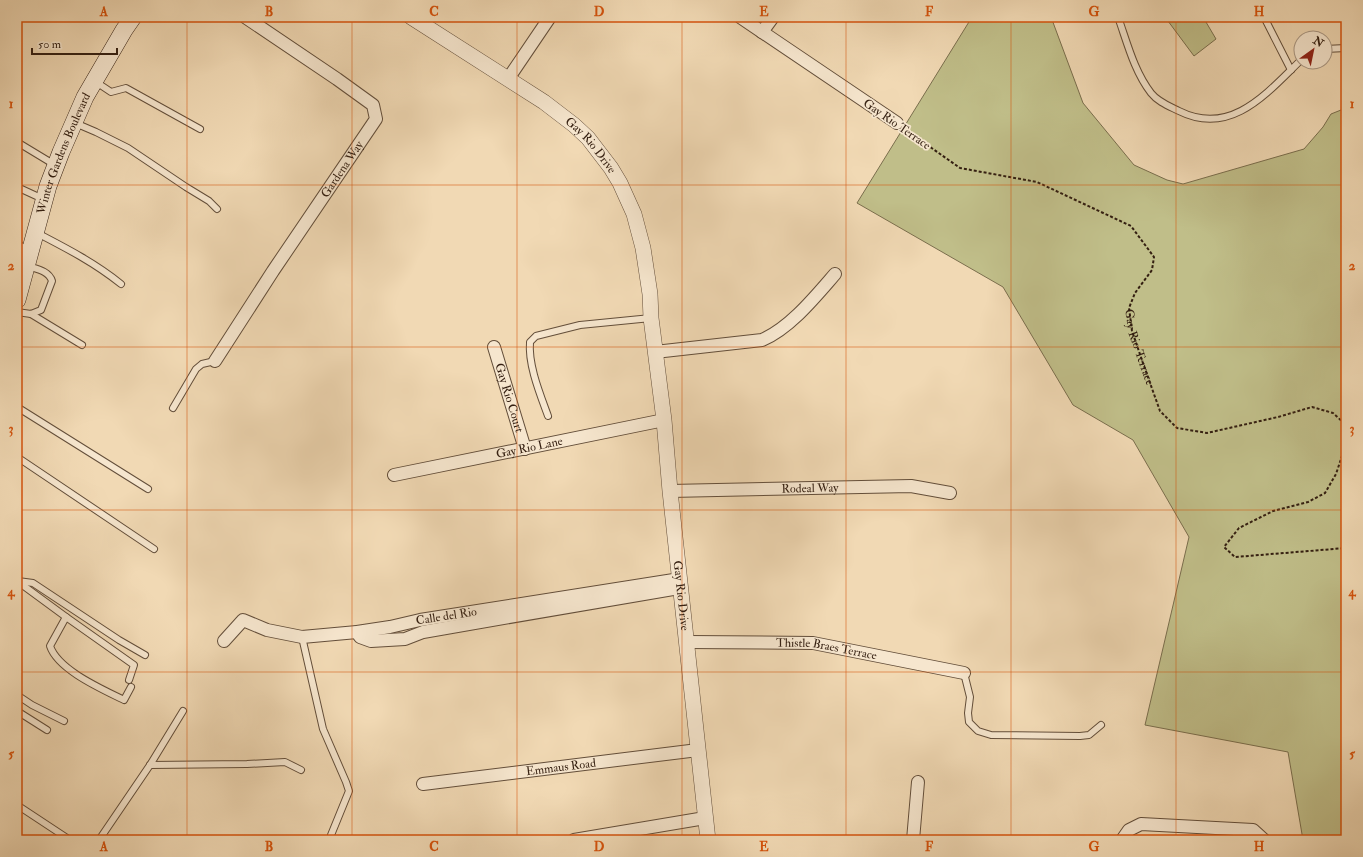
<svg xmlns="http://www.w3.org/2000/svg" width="1363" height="857" viewBox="0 0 1363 857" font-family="'IM FELL Double Pica',serif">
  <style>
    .green { fill: #c0be89; stroke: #7a6e4d }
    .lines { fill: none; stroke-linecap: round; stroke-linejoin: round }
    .service-casing { stroke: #634e3a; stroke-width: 8 }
    .minor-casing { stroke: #634e3a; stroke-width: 14 }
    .tertiary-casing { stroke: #634e3a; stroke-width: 16 }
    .secondary-casing { stroke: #341f11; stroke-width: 18 }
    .path { stroke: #341f11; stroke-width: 2; stroke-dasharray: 3 2; stroke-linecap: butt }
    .service { stroke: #f6e6ce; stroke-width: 6 }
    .minor { stroke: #f6e6ce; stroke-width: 12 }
    .tertiary { stroke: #f6e6ce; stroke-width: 15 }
    .secondary { stroke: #f6e6ce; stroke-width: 17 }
    .grid { fill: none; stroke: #d6530c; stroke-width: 1; stroke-opacity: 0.55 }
    .labels { text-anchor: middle; stroke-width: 3.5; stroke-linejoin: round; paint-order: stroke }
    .street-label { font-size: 12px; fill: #341f11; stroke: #f6e6ce }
    .neatline { fill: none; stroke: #d6530c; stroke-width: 1.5 }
    .grid-label { font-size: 13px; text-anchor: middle; font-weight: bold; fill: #d6530c }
  </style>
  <rect width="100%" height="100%" fill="#f1d9b4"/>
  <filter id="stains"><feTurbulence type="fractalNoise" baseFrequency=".005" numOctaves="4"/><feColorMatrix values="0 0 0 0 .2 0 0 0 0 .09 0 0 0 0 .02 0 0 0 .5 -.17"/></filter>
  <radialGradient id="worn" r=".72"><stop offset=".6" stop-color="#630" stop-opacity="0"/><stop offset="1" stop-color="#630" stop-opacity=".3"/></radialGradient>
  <!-- green -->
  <g class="green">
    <polygon points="972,17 1051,17 1083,103 1134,165 1167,180 1183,184 1304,149 1323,127 1331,114 1346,108 1346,840 1303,840 1288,752 1145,725 1189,537 1133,440 1073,405 1003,287 857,203"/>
    <polygon points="1165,17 1203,17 1216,39 1194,56"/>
  </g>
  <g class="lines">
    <defs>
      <g id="service">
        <path d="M1118,17C1127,42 1134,71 1151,93C1158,102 1169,106 1179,111C1231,137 1267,93 1301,60"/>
        <polyline points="1264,17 1291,70"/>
        <polyline points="1325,49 1346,48"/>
        <polyline points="96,82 111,92 126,88 200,129"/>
        <polyline points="75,123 96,132 128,148 186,187 209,201 217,209"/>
        <polyline points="17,142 55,165"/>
        <polyline points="17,187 43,199"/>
        <path d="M37,233C66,248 95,263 121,284"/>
        <path d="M17,312L31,314L41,310L52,281C49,271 37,269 28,266"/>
        <polyline points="31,314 82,345"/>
        <polyline points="17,407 148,489"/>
        <polyline points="173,408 196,369 202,364 215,361"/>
        <path d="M548,416C540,394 528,365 530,342L536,336L580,325L651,318"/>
        <polyline points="17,457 154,549"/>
        <path d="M17,581L66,617L50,646C58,670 102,689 124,700L131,687"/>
        <polyline points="18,581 33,583 119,640 145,655"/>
        <polyline points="66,617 134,665 129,680"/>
        <polyline points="302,637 323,729 346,782 349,791 329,840"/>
        <polyline points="964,673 970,697 968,713 969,722 978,731 991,735 1080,736 1089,735 1101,725"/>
        <polyline points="17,695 32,705 64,721"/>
        <polyline points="17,711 47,730"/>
        <polyline points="150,765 247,764 285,762 301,770"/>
        <polyline points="17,805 70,840"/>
        <polyline points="99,840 150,765 183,711"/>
      </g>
      <g id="minor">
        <polyline points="740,17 897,123"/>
        <polyline points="762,32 773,17"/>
        <polyline points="508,79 550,17"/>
        <polyline points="17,247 29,255"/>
        <path id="s2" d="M494,347L525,449"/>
        <path d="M655,352L762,340C790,328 815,297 835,274"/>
        <path id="s3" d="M215,361L273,271L376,119L373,105L337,79L245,17"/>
        <path id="s4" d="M394,475L664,420"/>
        <path id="s5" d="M670,491L911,486L950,493"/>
        <polyline points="357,632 360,637 371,641 405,639 423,632 463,625 673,589"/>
        <path id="s6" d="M224,641L243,620L267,630L302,637L357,632L390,627L420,620L680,579"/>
        <path id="s7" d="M687,642L813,643L964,673"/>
        <path id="s8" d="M423,784L698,750"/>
        <polyline points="574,840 705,818"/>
        <polyline points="913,840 918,782"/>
        <polyline points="1122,840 1129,830 1141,824 1253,830 1264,840"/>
      </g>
      <g id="tertiary">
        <path id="s9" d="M411,17L544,102L574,125L588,138L611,168L620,183L634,214L643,248L650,294L651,318L664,420L670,491L708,840"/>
      </g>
      <g id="secondary">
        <path id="s10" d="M17,300L48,186L61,152L85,97L124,30L133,17"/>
      </g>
    </defs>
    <!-- service casing -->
    <use href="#service" class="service-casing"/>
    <!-- minor casing -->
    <use href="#minor" class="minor-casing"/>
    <!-- tertiary casing -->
    <use href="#tertiary" class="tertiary-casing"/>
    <!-- secondary casing -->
    <use href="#secondary" class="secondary-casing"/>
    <!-- path -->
    <path class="path" id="s1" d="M906,130L960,168L1037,182L1131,226L1154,257L1152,270L1135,293L1129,308L1132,331L1144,366L1160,411L1177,428L1207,433L1278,417L1312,407L1333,413L1345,424V447L1336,474L1325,493L1308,502L1273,511L1239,528L1224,547L1235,557L1346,548"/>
    <!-- service -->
    <use href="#service" class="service"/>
    <!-- minor -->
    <use href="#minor" class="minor"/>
    <!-- tertiary -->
    <use href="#tertiary" class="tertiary"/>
    <!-- secondary -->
    <use href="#secondary" class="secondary"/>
  </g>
  <!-- grid -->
  <path class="grid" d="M187,17V840M352,17V840M517,17V840M682,17V840M846,17V840M1011,17V840M1176,17V840M17,185H1346M17,347H1346M17,510H1346M17,672H1346"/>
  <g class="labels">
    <!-- street labels -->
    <g class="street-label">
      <text transform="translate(897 124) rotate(35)" y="4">Gay Rio Terrace</text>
      <text dy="4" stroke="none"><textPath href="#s9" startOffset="222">Gay Rio Drive</textPath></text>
      <text dy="4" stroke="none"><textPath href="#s10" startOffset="154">Winter Gardens Boulevard</textPath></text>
      <text dy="4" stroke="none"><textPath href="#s3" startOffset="230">Gardena Way</textPath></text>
      <text dy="4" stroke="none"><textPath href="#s1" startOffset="385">Gay Rio Terrace</textPath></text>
      <text dy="4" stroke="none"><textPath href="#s2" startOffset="53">Gay Rio Court</textPath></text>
      <text dy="4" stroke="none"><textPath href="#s4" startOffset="138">Gay Rio Lane</textPath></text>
      <text dy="4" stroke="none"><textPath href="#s5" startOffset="140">Rodeal Way</textPath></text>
      <text dy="4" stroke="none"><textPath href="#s9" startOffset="689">Gay Rio Drive</textPath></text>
      <text dy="4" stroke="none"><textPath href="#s6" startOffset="236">Calle del Rio</textPath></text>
      <text dy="4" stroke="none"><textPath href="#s7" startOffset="140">Thistle Braes Terrace</textPath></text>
      <text dy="4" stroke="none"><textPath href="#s8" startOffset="139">Emmaus Road</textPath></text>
    </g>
  </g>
  <!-- margin -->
  <rect width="1363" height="857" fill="none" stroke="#f1d9b4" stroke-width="44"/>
  <!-- north arrow -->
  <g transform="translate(1313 50) rotate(33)"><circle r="19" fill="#f6e6ce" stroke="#a89682"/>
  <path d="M0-3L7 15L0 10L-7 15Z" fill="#8f2418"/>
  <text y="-6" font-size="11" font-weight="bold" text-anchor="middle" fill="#341f11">N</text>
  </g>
  <!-- scale -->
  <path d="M32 48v6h85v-6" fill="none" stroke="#341f11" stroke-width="2"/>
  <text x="38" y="48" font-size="12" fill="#341f11" stroke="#f6e6ce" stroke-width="3" paint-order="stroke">50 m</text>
  <rect x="22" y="22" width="1319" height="813" class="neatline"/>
  <g class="grid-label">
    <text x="104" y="16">A</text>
    <text x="269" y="16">B</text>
    <text x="434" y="16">C</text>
    <text x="599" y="16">D</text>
    <text x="764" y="16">E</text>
    <text x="929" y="16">F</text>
    <text x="1094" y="16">G</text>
    <text x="1259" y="16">H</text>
    <text x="11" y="108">1</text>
    <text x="1352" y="108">1</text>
    <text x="11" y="270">2</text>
    <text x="1352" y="270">2</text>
    <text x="11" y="433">3</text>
    <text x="1352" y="433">3</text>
    <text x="11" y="596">4</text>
    <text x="1352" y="596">4</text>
    <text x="11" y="758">5</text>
    <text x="1352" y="758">5</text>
    <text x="104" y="851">A</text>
    <text x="269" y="851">B</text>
    <text x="434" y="851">C</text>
    <text x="599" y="851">D</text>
    <text x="764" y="851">E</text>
    <text x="929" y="851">F</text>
    <text x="1094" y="851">G</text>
    <text x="1259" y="851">H</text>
  </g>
  <rect width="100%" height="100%" filter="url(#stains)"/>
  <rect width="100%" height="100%" fill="url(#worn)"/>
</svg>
